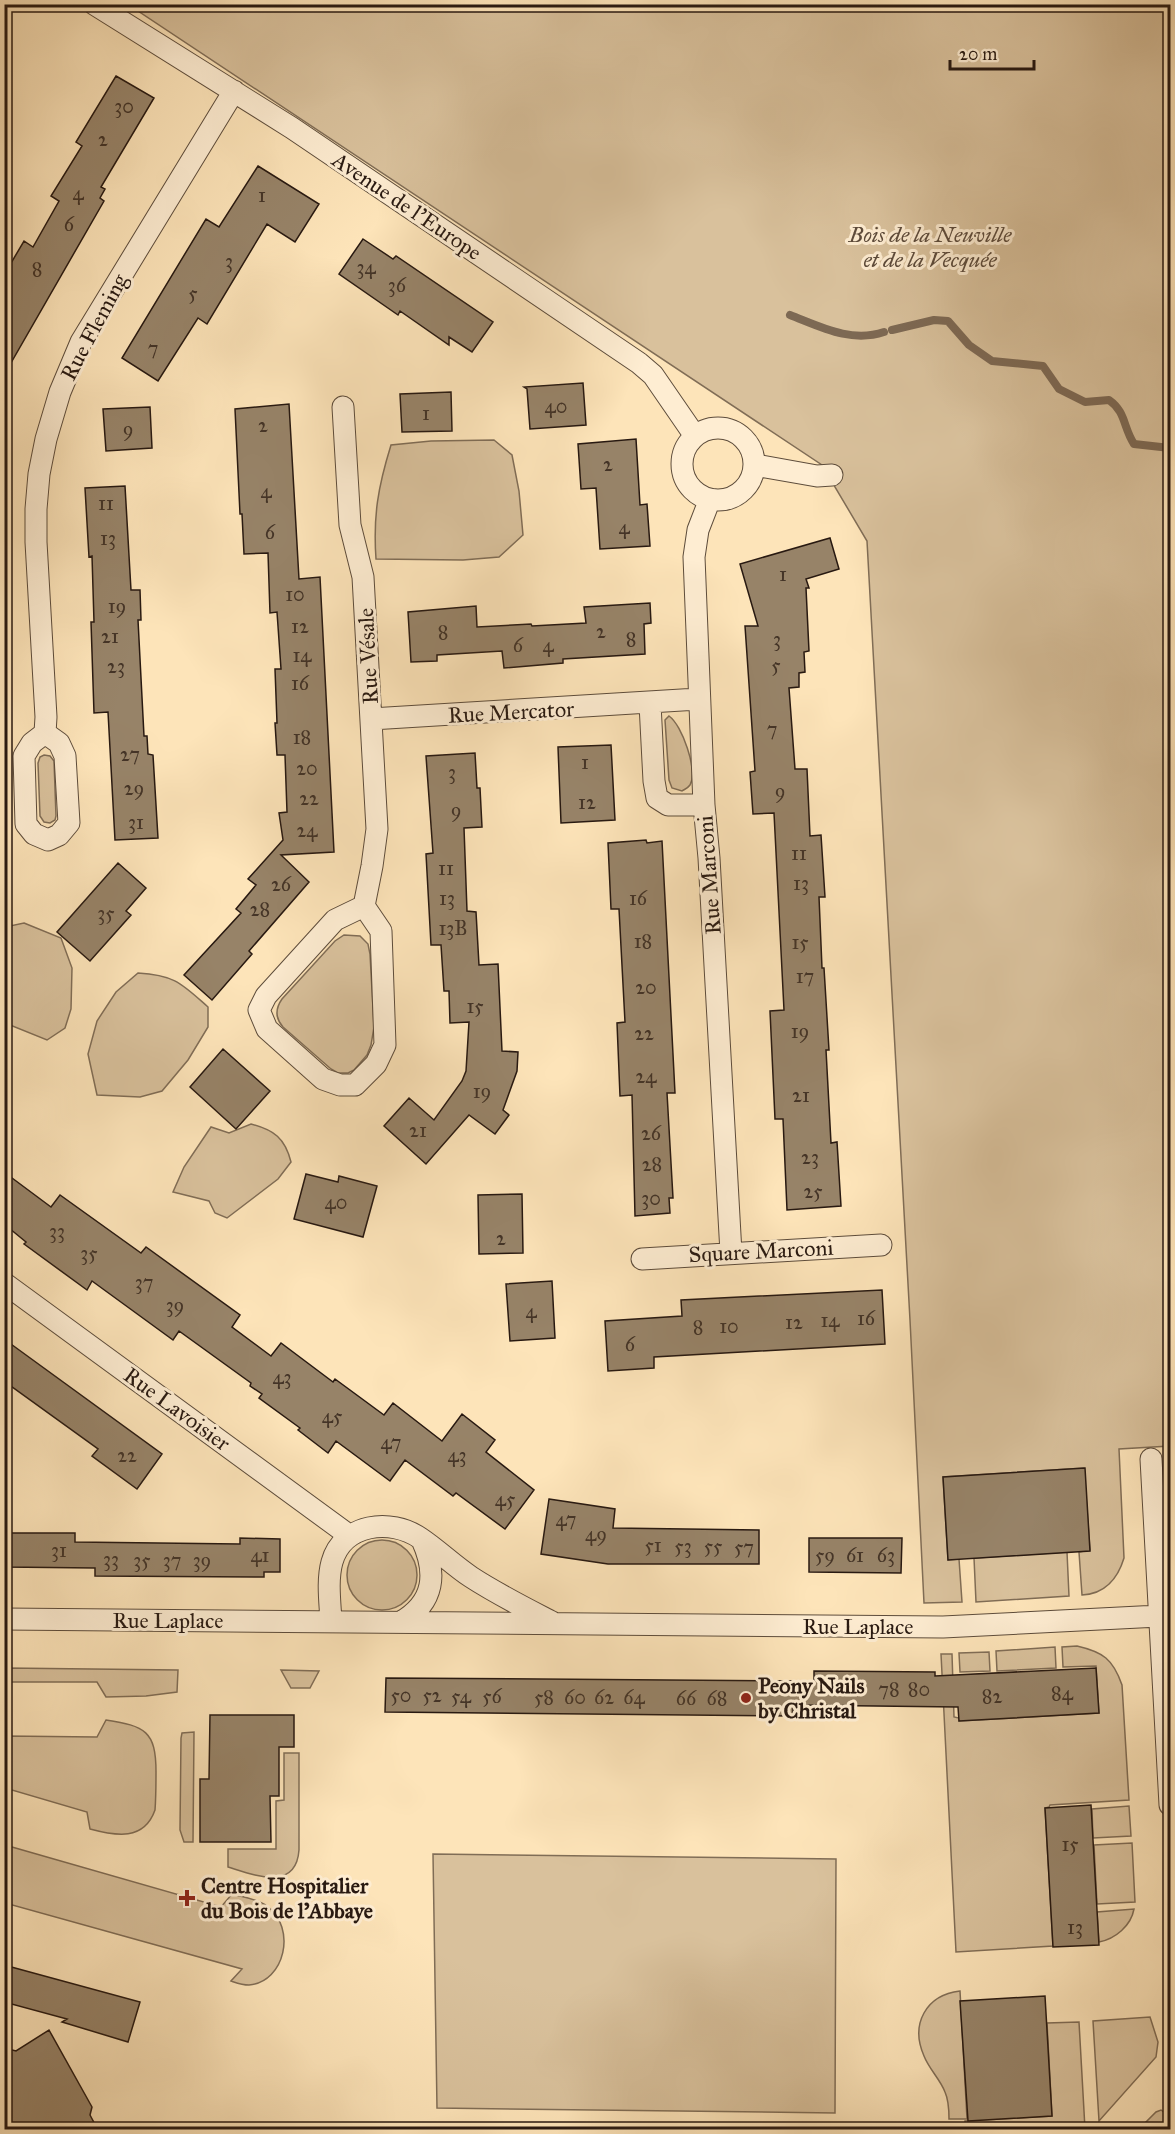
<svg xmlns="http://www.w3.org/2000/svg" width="1175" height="2134" font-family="'IM FELL Great Primer',serif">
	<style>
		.green { fill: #d9c19c; stroke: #806d56; stroke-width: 1.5 }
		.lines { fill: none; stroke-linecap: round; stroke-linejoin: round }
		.stream { stroke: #7d6954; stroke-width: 8 }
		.building { fill: #978368; stroke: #281911; stroke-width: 1.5 }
		.minor-casing { stroke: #5d4c3b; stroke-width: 23 }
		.minor { stroke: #feedd2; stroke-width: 21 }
		.poi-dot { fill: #8f2418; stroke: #feedd2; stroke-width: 2 }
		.labels { text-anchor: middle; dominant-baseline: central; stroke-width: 6; stroke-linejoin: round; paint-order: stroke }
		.number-label { font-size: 20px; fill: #443427 }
		.street-label { font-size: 22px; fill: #281911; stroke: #feedd2 }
		.park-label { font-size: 22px; font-style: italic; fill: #5d4b3b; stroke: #feedd2 }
		.poi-label { font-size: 22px; font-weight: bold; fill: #281911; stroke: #feedd2; text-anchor: start }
	</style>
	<rect width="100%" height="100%" fill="#fde4b9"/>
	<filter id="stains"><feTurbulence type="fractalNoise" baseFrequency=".00333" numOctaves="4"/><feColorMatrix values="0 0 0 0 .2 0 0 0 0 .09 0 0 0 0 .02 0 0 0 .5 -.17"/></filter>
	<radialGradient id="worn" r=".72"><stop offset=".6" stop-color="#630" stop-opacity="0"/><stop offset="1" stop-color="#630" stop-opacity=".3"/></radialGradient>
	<path class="green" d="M129,5H1170V1446L1119,1449L1124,1558C1118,1578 1105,1594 1082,1595L1079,1552L1090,1550L1084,1468L943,1477L948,1560L959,1559L962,1602L924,1603L910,1320L867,541L822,465Z
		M494,440L512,455L519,491L523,535L499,557L463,560L376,559C373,516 378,487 391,445L431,441Z
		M669,716C682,725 698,770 690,785C688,788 685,789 682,791L672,788L669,780L665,720Z
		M44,755L50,756L54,761L56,816L55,820L50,823L44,822L40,816L38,763L40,757Z
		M24,923L61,938L72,968L71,1009L65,1028L47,1040L5,1023V927Z
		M344,935L360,936L368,944L370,954L374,1027L371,1045L367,1055L354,1070L348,1073H338L331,1069L283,1027C275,1018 275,1009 282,999L335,941Z
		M138,973C175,975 182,984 208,1007V1027L188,1060L162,1091L140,1097L97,1095L88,1054L97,1021L116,992Z
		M251,1124C274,1130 285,1138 291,1162L278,1179L227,1218L215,1213L209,1201L173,1192L184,1167L211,1127L229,1133Z
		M347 1575a35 35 0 1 1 70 0a35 35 0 1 1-70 0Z
		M1067,1552L1069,1596L976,1602L974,1558Z
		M1077,1646C1103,1652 1113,1659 1122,1685L1129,1800L1050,1805L1049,1807L1045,1808L1053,1946L956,1952L941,1654H952L954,1717L959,1718V1721L1099,1713L1096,1666L1063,1667L1062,1647Z
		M1055,1647L1056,1668L997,1671L996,1651Z
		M989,1652L990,1671L960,1672L959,1653Z
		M5,1668L178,1670L177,1692L146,1696L106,1697L97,1682H5Z
		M281,1670L319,1671L310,1688H291Z
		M106,1720C145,1726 156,1731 156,1772C156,1785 156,1797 155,1810C144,1841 116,1836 90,1829L87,1812L5,1788V1736L97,1737Z
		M194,1732L193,1842H184L180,1830L181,1738L182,1733Z
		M284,1753H299V1850C296,1892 254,1875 228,1867V1849H276V1801L284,1800Z
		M1129,1806L1131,1836L1093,1838L1092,1809Z
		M1132,1843L1135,1902L1097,1904L1094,1845Z
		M5,1845L221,1907L232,1894C244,1897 258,1899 267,1906C297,1928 285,1982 249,1985C242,1985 237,1983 231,1981L242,1969L5,1903Z
		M433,1854L836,1859L835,2113L437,2108Z
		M1134,1909C1131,1926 1115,1939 1099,1942L1097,1912Z
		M960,1991L967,2119H949C949,2110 949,2101 945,2092C940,2079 929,2069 924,2056C910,2024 926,1995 960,1991Z
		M1150,2017L1158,2042L1156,2057L1099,2121L1093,2021Z
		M1079,2022L1085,2129H965V2121L1052,2116L1047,2023Z
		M1161,2110L1165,2113L1166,2129H1139L1156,2112Z"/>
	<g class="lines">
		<path class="stream" d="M790,315C821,327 851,343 884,332
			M892,330L934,320L948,321L969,345L992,361L1043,366L1059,389L1085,402L1109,400C1126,412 1123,427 1134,444L1170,448"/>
	</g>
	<path class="building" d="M116,76L154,98L101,187L105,189L100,198L104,201L4,375V275L24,241L33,247L59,201L51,196L82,146L76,142Z
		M258,166L319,204L295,242L267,224L207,324L198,318L158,381L122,358L206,219L219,227Z
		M363,239L393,259L396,256L493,322L472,352L449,337V345L400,311L398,315L339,274Z
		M583,383L586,425L530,429L527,389L524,387Z
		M451,392L452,431L402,432L400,394Z
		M289,404L299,579L320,577L334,852L281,855L309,882L249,951L252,954L212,1000L184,975L241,913L236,909L256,885L248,879L283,840L279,813L287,812L285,755H277L275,723H277L275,669H281L277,612L270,613L268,553L244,554L242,514H240L235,409Z
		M150,407L152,448L106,451L103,409Z
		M636,439L640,505L647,504L650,546L600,549L596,488L581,489L578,444Z
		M125,486L131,590H140L141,620H138L144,736H147L148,754L153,755L158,838L115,840L108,712L94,713L91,622H94L92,556L89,557L85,488Z
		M830,538L839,569L806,579L809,588H806L809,651L804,652L805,672L799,673V687L789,688L795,769H807L810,836L821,835L825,897H819L822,968H824L829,1050H826L831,1143L837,1142L841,1206L787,1210L783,1119H775L770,1011L784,1010L774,813L753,814L750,772L755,771L745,626H758L740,564Z
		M650,603L651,623L644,624L645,654L563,659V663L504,668L502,651L437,655V661L411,662L408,612L476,606L477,627L531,624L532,626L586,623L584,607Z
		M611,745L615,820L561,823L558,747Z
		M475,753L477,788H480L482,827L464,828L467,911L476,912L479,965L498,964L502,1051L518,1052L517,1071L503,1110L509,1115L495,1134L469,1115L426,1164L384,1126L409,1098L434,1120L462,1081L466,1071L469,1022L450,1023L449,991H444L441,945H431L426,854L433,853L426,756Z
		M646,840L647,843L662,841L675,1093H667L673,1198H669L670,1213L635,1216L632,1095L620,1096L617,1023L625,1022L619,909H611L608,843Z
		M118,863L146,888L126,911L131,915L90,961L57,932Z
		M223,1049L270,1091L236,1129L190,1087Z
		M4,1172L51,1207L60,1195L141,1253L146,1247L240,1315L232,1327L271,1356L281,1343L333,1382L335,1379L384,1415L393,1403L442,1441L462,1414L495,1440L486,1452L534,1490L505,1529L456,1493L453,1496L405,1460L390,1481L336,1441L328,1453L298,1430L300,1428L259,1398L262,1394L250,1386L251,1383L179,1331L173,1340L92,1281L87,1290L24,1244L26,1242L4,1224Z
		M306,1174L338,1182L339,1176L377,1186L363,1237L294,1219Z
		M522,1194L523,1253L479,1254L478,1195Z
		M552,1281L555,1338L510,1341L506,1284Z
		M882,1290L885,1344L654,1357V1368L608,1371L605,1321L682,1316L681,1300Z
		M4,1339L162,1454L137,1489L92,1456L98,1449L4,1381Z
		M1085,1468L1090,1551L948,1560L943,1477Z
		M549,1499L615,1509L613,1528L759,1530V1564H608L541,1554Z
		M4,1533H75V1542L240,1544V1538L280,1539V1572H264V1577L95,1576V1568L4,1567Z
		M809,1538H902L901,1573L809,1572Z
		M1096,1668L1099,1713L959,1721L958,1707L793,1705V1716L385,1712L386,1678L814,1681V1671L935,1672V1676Z
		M210,1715H294V1747H279V1796H270L271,1842H200V1779H209Z
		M1091,1805L1099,1945L1053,1947L1045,1808Z
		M4,1965L140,2002L128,2042L62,2022L67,2019L4,2002Z
		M1045,1996L1052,2116L968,2121L960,2001Z
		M49,2030L92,2107L90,2115L98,2130H4V2048L16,2051Z"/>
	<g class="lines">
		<defs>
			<path id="minor" d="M94,4L292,128L639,363L653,375L695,436
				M343,407L350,525L363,577L377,829L372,866L364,906L381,931L385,1045L376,1064L355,1085H340L323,1079L267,1029L259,1010L266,996L335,920L364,906
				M682 464a36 36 0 1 1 72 0a36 36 0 1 1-72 0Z
				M755,465L817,476L832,475
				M710,499L698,530L694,557L704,805L709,858L731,1253
				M650,704L654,781L657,798L668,805H704
				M371,719L698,699
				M45,733L32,743L24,756L26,824L34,834L48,840L59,835L69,823L65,756L59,743L45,733L46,717L36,542V509L39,474L46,439L60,392L81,342L234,91
				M642,1259L881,1245
				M4,1283L350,1536
				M1151,1459L1170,1805
				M4,1619L943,1627L1159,1616
				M331,1621C330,1602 327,1580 332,1562C343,1523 391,1518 420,1538C438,1550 453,1565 471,1577C497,1594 525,1608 552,1622
				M401,1622C435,1602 437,1573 422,1540"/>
		</defs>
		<use href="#minor" class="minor-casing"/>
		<use href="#minor" class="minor"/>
	</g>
	<g class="poi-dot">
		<circle cx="746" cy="1698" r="6"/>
		<path d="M184 1889h6v6h6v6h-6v6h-6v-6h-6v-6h6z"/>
	</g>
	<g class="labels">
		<g class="number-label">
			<text x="124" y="106">30</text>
			<text x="103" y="139">2</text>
			<text x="78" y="193">4</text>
			<text x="262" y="195">1</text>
			<text x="69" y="224">6</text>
			<text x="229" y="261">3</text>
			<text x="366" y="267">34</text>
			<text x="37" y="269">8</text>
			<text x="397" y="285">36</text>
			<text x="193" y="293">5</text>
			<text x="153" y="348">7</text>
			<text x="556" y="406">40</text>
			<text x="426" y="413">1</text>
			<text x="263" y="425">2</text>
			<text x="128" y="429">9</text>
			<text x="608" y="464">2</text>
			<text x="266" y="491">4</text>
			<text x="106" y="503">11</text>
			<text x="624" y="527">4</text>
			<text x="270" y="532">6</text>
			<text x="108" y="538">13</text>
			<text x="783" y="574">1</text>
			<text x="295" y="594">10</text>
			<text x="117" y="606">19</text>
			<text x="300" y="626">12</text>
			<text x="601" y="631">2</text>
			<text x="443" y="632">8</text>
			<text x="110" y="636">21</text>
			<text x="631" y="639">8</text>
			<text x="777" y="639">3</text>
			<text x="518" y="645">6</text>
			<text x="548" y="645">4</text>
			<text x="302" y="655">14</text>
			<text x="776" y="665">5</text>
			<text x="116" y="666">23</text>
			<text x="300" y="683">16</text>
			<text x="772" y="729">7</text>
			<text x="302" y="737">18</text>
			<text x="130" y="754">27</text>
			<text x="585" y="762">1</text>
			<text x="307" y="768">20</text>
			<text x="452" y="772">3</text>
			<text x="134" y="788">29</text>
			<text x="780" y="791">9</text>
			<text x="309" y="798">22</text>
			<text x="587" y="802">12</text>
			<text x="456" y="810">9</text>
			<text x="136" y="822">31</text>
			<text x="307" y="830">24</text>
			<text x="799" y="853">11</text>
			<text x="446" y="868">11</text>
			<text x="801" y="883">13</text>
			<text x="281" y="884">26</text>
			<text x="447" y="898">13</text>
			<text x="638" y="898">16</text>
			<text x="260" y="909">28</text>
			<text x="106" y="913">35</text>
			<text x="453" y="928">13B</text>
			<text x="643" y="941">18</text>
			<text x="800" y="942">15</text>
			<text x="805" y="976">17</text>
			<text x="646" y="987">20</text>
			<text x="475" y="1006">15</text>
			<text x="800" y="1031">19</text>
			<text x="644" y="1033">22</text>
			<text x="646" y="1076">24</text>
			<text x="482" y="1091">19</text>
			<text x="801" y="1095">21</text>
			<text x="418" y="1130">21</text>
			<text x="651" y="1133">26</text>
			<text x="810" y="1157">23</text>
			<text x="652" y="1164">28</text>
			<text x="813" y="1191">25</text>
			<text x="651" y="1198">30</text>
			<text x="336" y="1202">40</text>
			<text x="57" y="1231">33</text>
			<text x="501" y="1238">2</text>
			<text x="89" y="1253">35</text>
			<text x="144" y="1282">37</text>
			<text x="175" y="1305">39</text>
			<text x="531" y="1311">4</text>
			<text x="866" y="1318">16</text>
			<text x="830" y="1320">14</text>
			<text x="794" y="1322">12</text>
			<text x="729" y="1326">10</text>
			<text x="698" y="1327">8</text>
			<text x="630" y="1344">6</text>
			<text x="282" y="1377">43</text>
			<text x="332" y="1416">45</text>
			<text x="391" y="1442">47</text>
			<text x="127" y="1455">22</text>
			<text x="457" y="1455">43</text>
			<text x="505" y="1499">45</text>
			<text x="566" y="1519">47</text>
			<text x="596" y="1534">49</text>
			<text x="653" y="1545">51</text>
			<text x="683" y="1546">53</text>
			<text x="713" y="1546">55</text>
			<text x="744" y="1547">57</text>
			<text x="59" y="1550">31</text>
			<text x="260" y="1555">41</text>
			<text x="825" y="1555">59</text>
			<text x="855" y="1555">61</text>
			<text x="886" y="1555">63</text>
			<text x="111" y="1559">33</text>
			<text x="142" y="1560">35</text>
			<text x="172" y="1560">37</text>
			<text x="202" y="1560">39</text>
			<text x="889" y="1689">78</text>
			<text x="919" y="1689">80</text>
			<text x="1062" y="1693">84</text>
			<text x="401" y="1695">50</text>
			<text x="432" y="1695">52</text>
			<text x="461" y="1696">54</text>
			<text x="492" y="1696">56</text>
			<text x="992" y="1696">82</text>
			<text x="544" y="1697">58</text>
			<text x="575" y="1697">60</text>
			<text x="604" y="1697">62</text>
			<text x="634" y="1697">64</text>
			<text x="686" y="1698">66</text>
			<text x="717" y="1698">68</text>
			<text x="1070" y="1844">15</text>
			<text x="1075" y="1927">13</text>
		</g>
		<g class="street-label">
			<text transform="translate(407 206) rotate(34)">Avenue de l'Europe</text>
			<text transform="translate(94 327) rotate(-62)">Rue Fleming</text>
			<text transform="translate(368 656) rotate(-93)">Rue Vésale</text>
			<text transform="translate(511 712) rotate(-3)">Rue Mercator</text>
			<text transform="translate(709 875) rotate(-94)">Rue Marconi</text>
			<text transform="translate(761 1251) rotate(-3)">Square Marconi</text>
			<text transform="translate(177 1409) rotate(36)">Rue Lavoisier</text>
			<text x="168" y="1620">Rue Laplace</text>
			<text x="858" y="1626">Rue Laplace</text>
		</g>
		<g class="park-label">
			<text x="930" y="234">Bois de la Neuville<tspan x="930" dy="25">et de la Vecquée</tspan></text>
		</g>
		<g class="poi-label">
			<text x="758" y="1685">Peony Nails<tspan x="758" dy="25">by Christal</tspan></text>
			<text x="201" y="1885">Centre Hospitalier<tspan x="201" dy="25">du Bois de l'Abbaye</tspan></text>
		</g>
	</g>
	<rect width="1175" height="2134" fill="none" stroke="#fde4b9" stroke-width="24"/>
	<rect x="6" y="6" width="1163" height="2122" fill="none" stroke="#281911" stroke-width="3"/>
	<rect x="12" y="12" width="1151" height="2110" fill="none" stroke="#281911" stroke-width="1.5"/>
	<path d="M950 60v9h84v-9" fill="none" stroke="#281911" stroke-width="3"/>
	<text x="959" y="60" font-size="18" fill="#281911" stroke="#feedd2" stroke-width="4.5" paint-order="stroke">20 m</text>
	<rect width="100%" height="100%" filter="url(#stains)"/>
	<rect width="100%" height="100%" fill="url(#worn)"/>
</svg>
